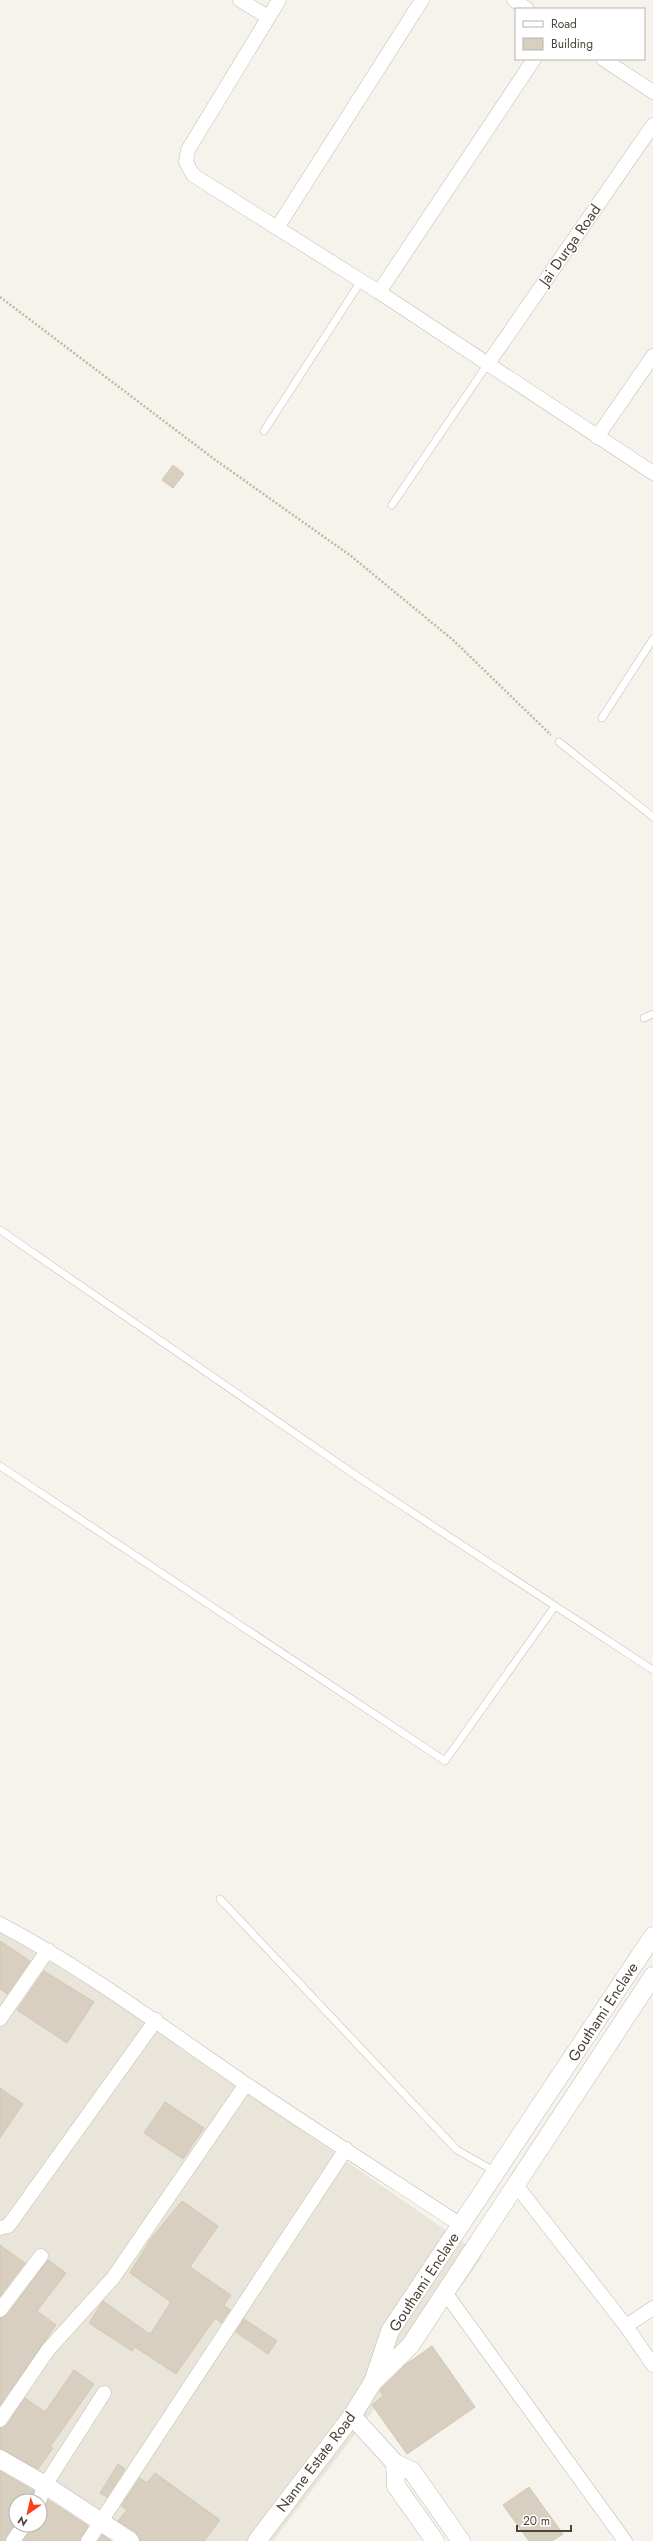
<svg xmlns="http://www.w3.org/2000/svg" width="653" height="2541" font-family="Jost,sans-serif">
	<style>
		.residential { fill: #eae5da; fill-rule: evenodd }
		.building { fill: #d8cfc1; stroke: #d3c7b4 }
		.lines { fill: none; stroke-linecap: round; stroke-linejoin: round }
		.service-casing { stroke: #c2bbae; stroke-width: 8 }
		.minor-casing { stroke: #c2bbae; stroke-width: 15 }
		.tertiary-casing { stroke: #c2bbae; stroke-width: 19 }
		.path { stroke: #c4b79f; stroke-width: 2.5; stroke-dasharray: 2 2; stroke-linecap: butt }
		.service { stroke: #fff; stroke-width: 7 }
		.minor { stroke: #fff; stroke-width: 14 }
		.tertiary { stroke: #fff; stroke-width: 18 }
		.labels { text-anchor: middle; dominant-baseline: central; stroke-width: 3; stroke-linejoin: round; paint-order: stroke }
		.street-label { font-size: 15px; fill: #4b4439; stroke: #fff }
	</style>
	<rect width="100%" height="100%" fill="#f6f3ec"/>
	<path class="residential" d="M0,1921L483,2256L372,2412L273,2541H0ZM16,2501H40V2525H16Z"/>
	<path class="building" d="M173,465L184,474L173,488L162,480Z
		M0,1941L30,1961L7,1994L0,1989Z
		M44,1971L94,2002L67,2043L17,2010Z
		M0,2088L23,2104L0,2138Z
		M165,2102L204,2128L183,2159L144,2133Z
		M182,2201L218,2226L190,2267L231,2295L224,2305L230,2310L221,2323L215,2318L176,2374L135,2347L132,2351L89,2323L103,2301L148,2333H151L171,2302L130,2273L150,2240Z
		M0,2245L25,2263L0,2296Z
		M48,2260L66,2273L37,2311L56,2325L0,2405V2318L7,2315Z
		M244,2319L277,2341L268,2354L236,2332Z
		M432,2346L475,2407L407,2454L372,2405L383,2396L380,2391L382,2388L405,2365Z
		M74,2370L94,2384L50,2447L53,2448L38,2469L0,2449V2428L7,2425L25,2398L45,2412Z
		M118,2464L125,2469L107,2497L100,2493Z
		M0,2471L34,2491L31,2501H16V2522L5,2541H0Z
		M155,2473L220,2520L204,2541H140L136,2532L118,2521L127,2510L121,2506L140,2478L147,2483Z
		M529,2487L563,2534L552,2541H529L503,2505Z
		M48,2500L88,2526L80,2541H23L32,2525H40V2509L45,2507Z
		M102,2535L111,2541H98Z"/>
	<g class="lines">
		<defs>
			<path id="service" d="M264,431L361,281
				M392,505L487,365
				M602,718L653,639
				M559,742L653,817
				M644,1018L653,1014
				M0,1230L361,1479L653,1670
				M0,1466L445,1761L555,1606
				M220,1899L457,2150L496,2172"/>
			<path id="minor" d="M240,0L268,17
				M279,0L188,150L186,162L193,175L379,292L653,473
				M514,0L527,9
				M603,59L653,92
				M277,228L422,0
				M379,292L534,59
				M487,365L653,125
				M597,437L653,356
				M0,1924C87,1970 165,2029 246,2084C317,2132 389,2178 461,2225
				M0,2019L48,1950
				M516,2185L626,2326L653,2365
				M0,2228L8,2226L14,2218L156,2020
				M444,2291L625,2541
				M0,2310L41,2256
				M626,2326L653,2308
				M0,2420L48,2350L113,2278L246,2084
				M39,2501L45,2485L104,2393
				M13,2541L24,2525
				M88,2541L346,2149"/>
			<path id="tertiary" d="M375,2380L410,2346L653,1976
				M352,2416L395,2463L412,2471L461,2541
				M0,2459L45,2485L130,2541
				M395,2463L396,2486L435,2541
				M257,2541L352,2416L373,2382L390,2331L653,1936"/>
		</defs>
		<use href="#service" class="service-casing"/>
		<use href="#minor" class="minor-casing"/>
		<use href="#tertiary" class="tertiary-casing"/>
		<path class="path" d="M0,297L214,459L351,556L453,640L551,735"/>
		<use href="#service" class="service"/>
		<use href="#minor" class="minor"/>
		<use href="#tertiary" class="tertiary"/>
	</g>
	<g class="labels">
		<g class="street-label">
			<text transform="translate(570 245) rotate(-55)">Jai Durga Road</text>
			<text transform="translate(603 2012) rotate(-57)">Gouthami Enclave</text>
			<text transform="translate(424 2282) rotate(-57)">Gouthami Enclave</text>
			<text transform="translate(316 2462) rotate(-53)">Nanne Estate Road</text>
		</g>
	</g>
	<rect x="515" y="8" width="130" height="52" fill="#ffffff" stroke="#b7b4b0"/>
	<rect x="523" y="21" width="20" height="6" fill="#ffffff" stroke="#b7b4b0"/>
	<text x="551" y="28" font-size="12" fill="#4b4439">Road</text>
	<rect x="523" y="38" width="20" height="12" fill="#d8cfc1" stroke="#b7b4b0"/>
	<text x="551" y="48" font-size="12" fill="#4b4439">Building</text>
	<g transform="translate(28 2513) rotate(214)"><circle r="19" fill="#ffffff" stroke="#b7b4b0"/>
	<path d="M0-3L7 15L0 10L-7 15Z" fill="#fc3f1d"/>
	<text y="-6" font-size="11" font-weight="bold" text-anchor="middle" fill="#4b4439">N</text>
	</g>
	<path d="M517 2525v6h54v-6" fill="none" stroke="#4b4439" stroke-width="2"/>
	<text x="523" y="2525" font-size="12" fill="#4b4439" stroke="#ffffff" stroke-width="3" paint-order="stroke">20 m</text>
</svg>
